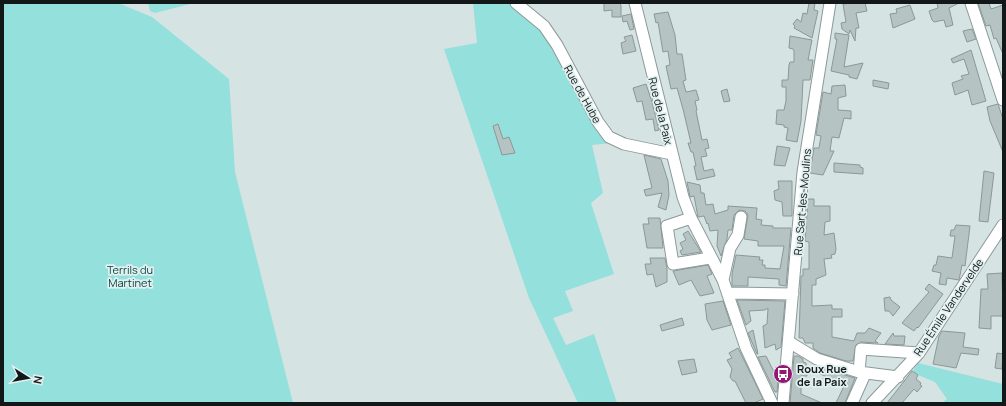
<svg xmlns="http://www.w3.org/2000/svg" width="1006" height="406" font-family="Manrope,sans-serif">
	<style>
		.green { fill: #93e0dc }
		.building { fill: #b5c3c2; stroke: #8b9898 }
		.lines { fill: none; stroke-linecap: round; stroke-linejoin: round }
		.minor-casing { stroke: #8c9a99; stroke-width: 13 }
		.minor { stroke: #fff; stroke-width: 11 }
		.labels { text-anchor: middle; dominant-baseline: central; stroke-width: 3.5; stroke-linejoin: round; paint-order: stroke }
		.street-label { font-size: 11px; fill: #121717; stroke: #e2f0f0 }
		.park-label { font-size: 11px; fill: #003e3d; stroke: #e2f0f0 }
		.poi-label { font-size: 11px; font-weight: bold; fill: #121717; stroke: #e2f0f0; text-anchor: start }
	</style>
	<rect width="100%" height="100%" fill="#d5e3e2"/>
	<path class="green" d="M3,3H118L152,17L229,79L235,172L293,403H3Z
		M148,3H194L155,13L150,11Z
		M473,3H514L540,26L612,143L592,145L603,193L591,203L614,274L565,291L573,311L553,318L566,345L594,334L617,403H578L529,298L444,49L477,43Z
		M918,363L1003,384V403H942L947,399L935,382L918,375L913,371Z"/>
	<path class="building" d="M604,3H619L621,5V17H612V10L604,11Z
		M809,3H815L814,10L818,11L812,38L794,28L795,26L793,24L797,19L801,22L803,13L807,14Z
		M851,3H865L867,11L856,13L859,28H856L855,41L850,30L849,34L842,29L841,23L846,22L843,4Z
		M937,3H959L949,8L953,25L946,27L944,20L934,22L932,20L929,11L938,8Z
		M978,3H989L991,9L1003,5V54L996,38L994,39L990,25L986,26Z
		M910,5L915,19L893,28L890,14L897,13L896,9Z
		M668,12L675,35L677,54H682L686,80L683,81L686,92L696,90L699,100L695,101L697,110L696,111L702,140L707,139L709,148L705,149L707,156L701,157L704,171L713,169L715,176L697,180L694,166H696L693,152H691L688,143H691L683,109L677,88L671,89L666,66L670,65L668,51L663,52L658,22L656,23L654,14Z
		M631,14L634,29L630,30L627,21L623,22L622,16Z
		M972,29L976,39L967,42L963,31Z
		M835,33L849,35L844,67L863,63L857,79L849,77V75L831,71L837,39H835Z
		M632,35L636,51L623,54L621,43L626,41L624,37Z
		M790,36L812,40L808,60H813L810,80H803L801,121L797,142L786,140L788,128L784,127V125L776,124L777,110H784L786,101V87H782V80H788L789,65L790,62H794V51L793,49L789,48Z
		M971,50L986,101L972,105L968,90L955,95L952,83L963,79L961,76L969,74L964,59L953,63L951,59Z
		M873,80L889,83L888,89L873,86Z
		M646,84L652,102L659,130L655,131L653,119L646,120L642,101L637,102L633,88Z
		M845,85L846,96L838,98V110L851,111V119L844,118L839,138L832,137L830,151H834L823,175L810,173L814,148H819L821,136L816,135L823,92L831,94L832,86Z
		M727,89L730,101L724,102L721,91Z
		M998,104L1003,119V152L990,121L987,107Z
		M498,124L503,139L509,137L515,153L502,155L493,126Z
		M777,146L790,148L785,166L774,165Z
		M644,155L661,159L668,181L669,195L666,210L658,207L662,193L646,196L644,190L652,188Z
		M834,163L860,165V167L863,168V174L834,172Z
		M984,171L994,173L988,222L979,221Z
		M778,181H792V216H783L782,202L775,200L774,191L779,189Z
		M687,182L700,185L701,193H704L706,205L713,204L715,214L728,210V206L757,208L756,219L762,220L761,225L773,226V228H791L786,286L779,285V279L748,277V286H732V274L736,255L760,257L759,260H763L762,265H765V268L780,269L784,246H758V241L744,239L748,215L745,211L739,210L734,215L732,230H728L727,239L721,256L717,246L718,230L710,231L708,223L707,224L704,216L698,217L694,196L690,197Z
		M808,199H814V206H830V221L825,222L824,235L834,233L836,249L835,254L831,255L832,258L824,259L826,275L816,279V285H812V306L832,305V309H842V317H832V337L854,341L857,333H865L869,328L881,333L875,341L878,343L861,342L856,345L853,361H846L820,353L813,348V343H805L803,338H799L801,276H803V269H809V242L805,241Z
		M648,218H660L663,248H647L643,224H649Z
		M956,225L970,226L965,266L962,265L959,280L947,278L946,285L939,284L941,273L932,271L934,265H936L938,256L952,258L955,236H950L951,230H954Z
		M688,231L696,244L701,252L682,255L680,251L683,249L680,243L686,240L683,234Z
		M650,258H665L667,268V282L656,287L653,274L647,275L645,264H651Z
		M708,265L712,274L707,276L714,293L700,296L691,280L679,285L673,271Z
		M1002,273L1003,316H991V329L979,328L981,289H988L987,274Z
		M929,284L943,294L918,328L917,327L914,331L902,323L929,292L925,289Z
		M890,297L891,300L900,307L893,316L889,311H885L884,298Z
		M737,300L785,301L781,347L776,350L775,344L765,348L763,326L767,324L768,308L765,310L749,311L751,321L746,325Z
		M723,301L731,325L712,330L707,320L705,304Z
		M682,318L684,325L662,331L660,325Z
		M753,330L758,354H757L748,333Z
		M942,331L965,333L963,347L979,349L978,355L961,353L956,368L933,364L939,336Z
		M893,333L894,336H905L904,345L885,344Z
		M738,348L763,399L754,403H746L735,381H733L730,377L732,369L727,360L732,358L729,353Z
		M997,353L1003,354L1002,369L995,368Z
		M766,356L778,380L777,392H775L758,357Z
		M794,356H798L803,359V362L806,363L807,376H801V394L822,403H790Z
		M694,359L697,372L682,375L678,361Z
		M818,367L855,378L845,403H836L844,386L833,379L832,382L823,379L825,376L820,374L821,372L817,370Z
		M912,371L918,375L916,379L921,383L920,385L922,386L917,392L914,389L902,403H887Z"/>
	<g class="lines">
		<defs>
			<path id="minor" d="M516,3L544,26L557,45L598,122L609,137L624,144L672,154
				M635,3L683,197L691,218L723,280L746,348L772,403
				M971,3L1003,100
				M691,218L667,226L673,264L710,258
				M723,280L730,248L738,235L741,217
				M728,293L793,294
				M789,342L817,359L859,372L898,377
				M859,372L861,349L919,353
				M783,403L803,172L830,3
				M852,403L865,374
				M872,403L919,353L1003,225"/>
		</defs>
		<use href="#minor" class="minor-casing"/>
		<use href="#minor" class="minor"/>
	</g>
	<defs>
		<symbol id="bus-disc" viewBox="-11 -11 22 22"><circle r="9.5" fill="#941771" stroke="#e2f0f0"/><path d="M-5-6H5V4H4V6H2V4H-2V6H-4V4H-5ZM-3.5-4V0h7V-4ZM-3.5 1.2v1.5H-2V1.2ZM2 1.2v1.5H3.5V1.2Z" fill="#fff"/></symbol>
	</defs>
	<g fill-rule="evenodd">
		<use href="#bus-disc" x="772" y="363" width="22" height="22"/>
	</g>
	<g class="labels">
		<g class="street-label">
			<text transform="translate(583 94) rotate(61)">Rue de Hube</text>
			<text transform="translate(661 111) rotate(76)">Rue de la Paix</text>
			<text transform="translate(802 202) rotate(-85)">Rue Sart-les-Moulins</text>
			<text transform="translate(948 307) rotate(-56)">Rue Émile Vandervelde</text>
		</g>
		<g class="park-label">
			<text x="130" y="269">Terrils du<tspan x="130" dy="13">Martinet</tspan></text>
		</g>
		<g class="poi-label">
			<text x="797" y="368">Roux Rue<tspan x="797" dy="13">de la Paix</tspan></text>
		</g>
	</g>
	<rect width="1006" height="406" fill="none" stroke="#121717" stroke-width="8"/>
	<g transform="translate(28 378) rotate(101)" stroke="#e2f0f0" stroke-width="3" paint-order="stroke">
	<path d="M0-3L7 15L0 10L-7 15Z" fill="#121717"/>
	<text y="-6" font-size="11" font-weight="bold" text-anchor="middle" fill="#121717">N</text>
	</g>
</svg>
